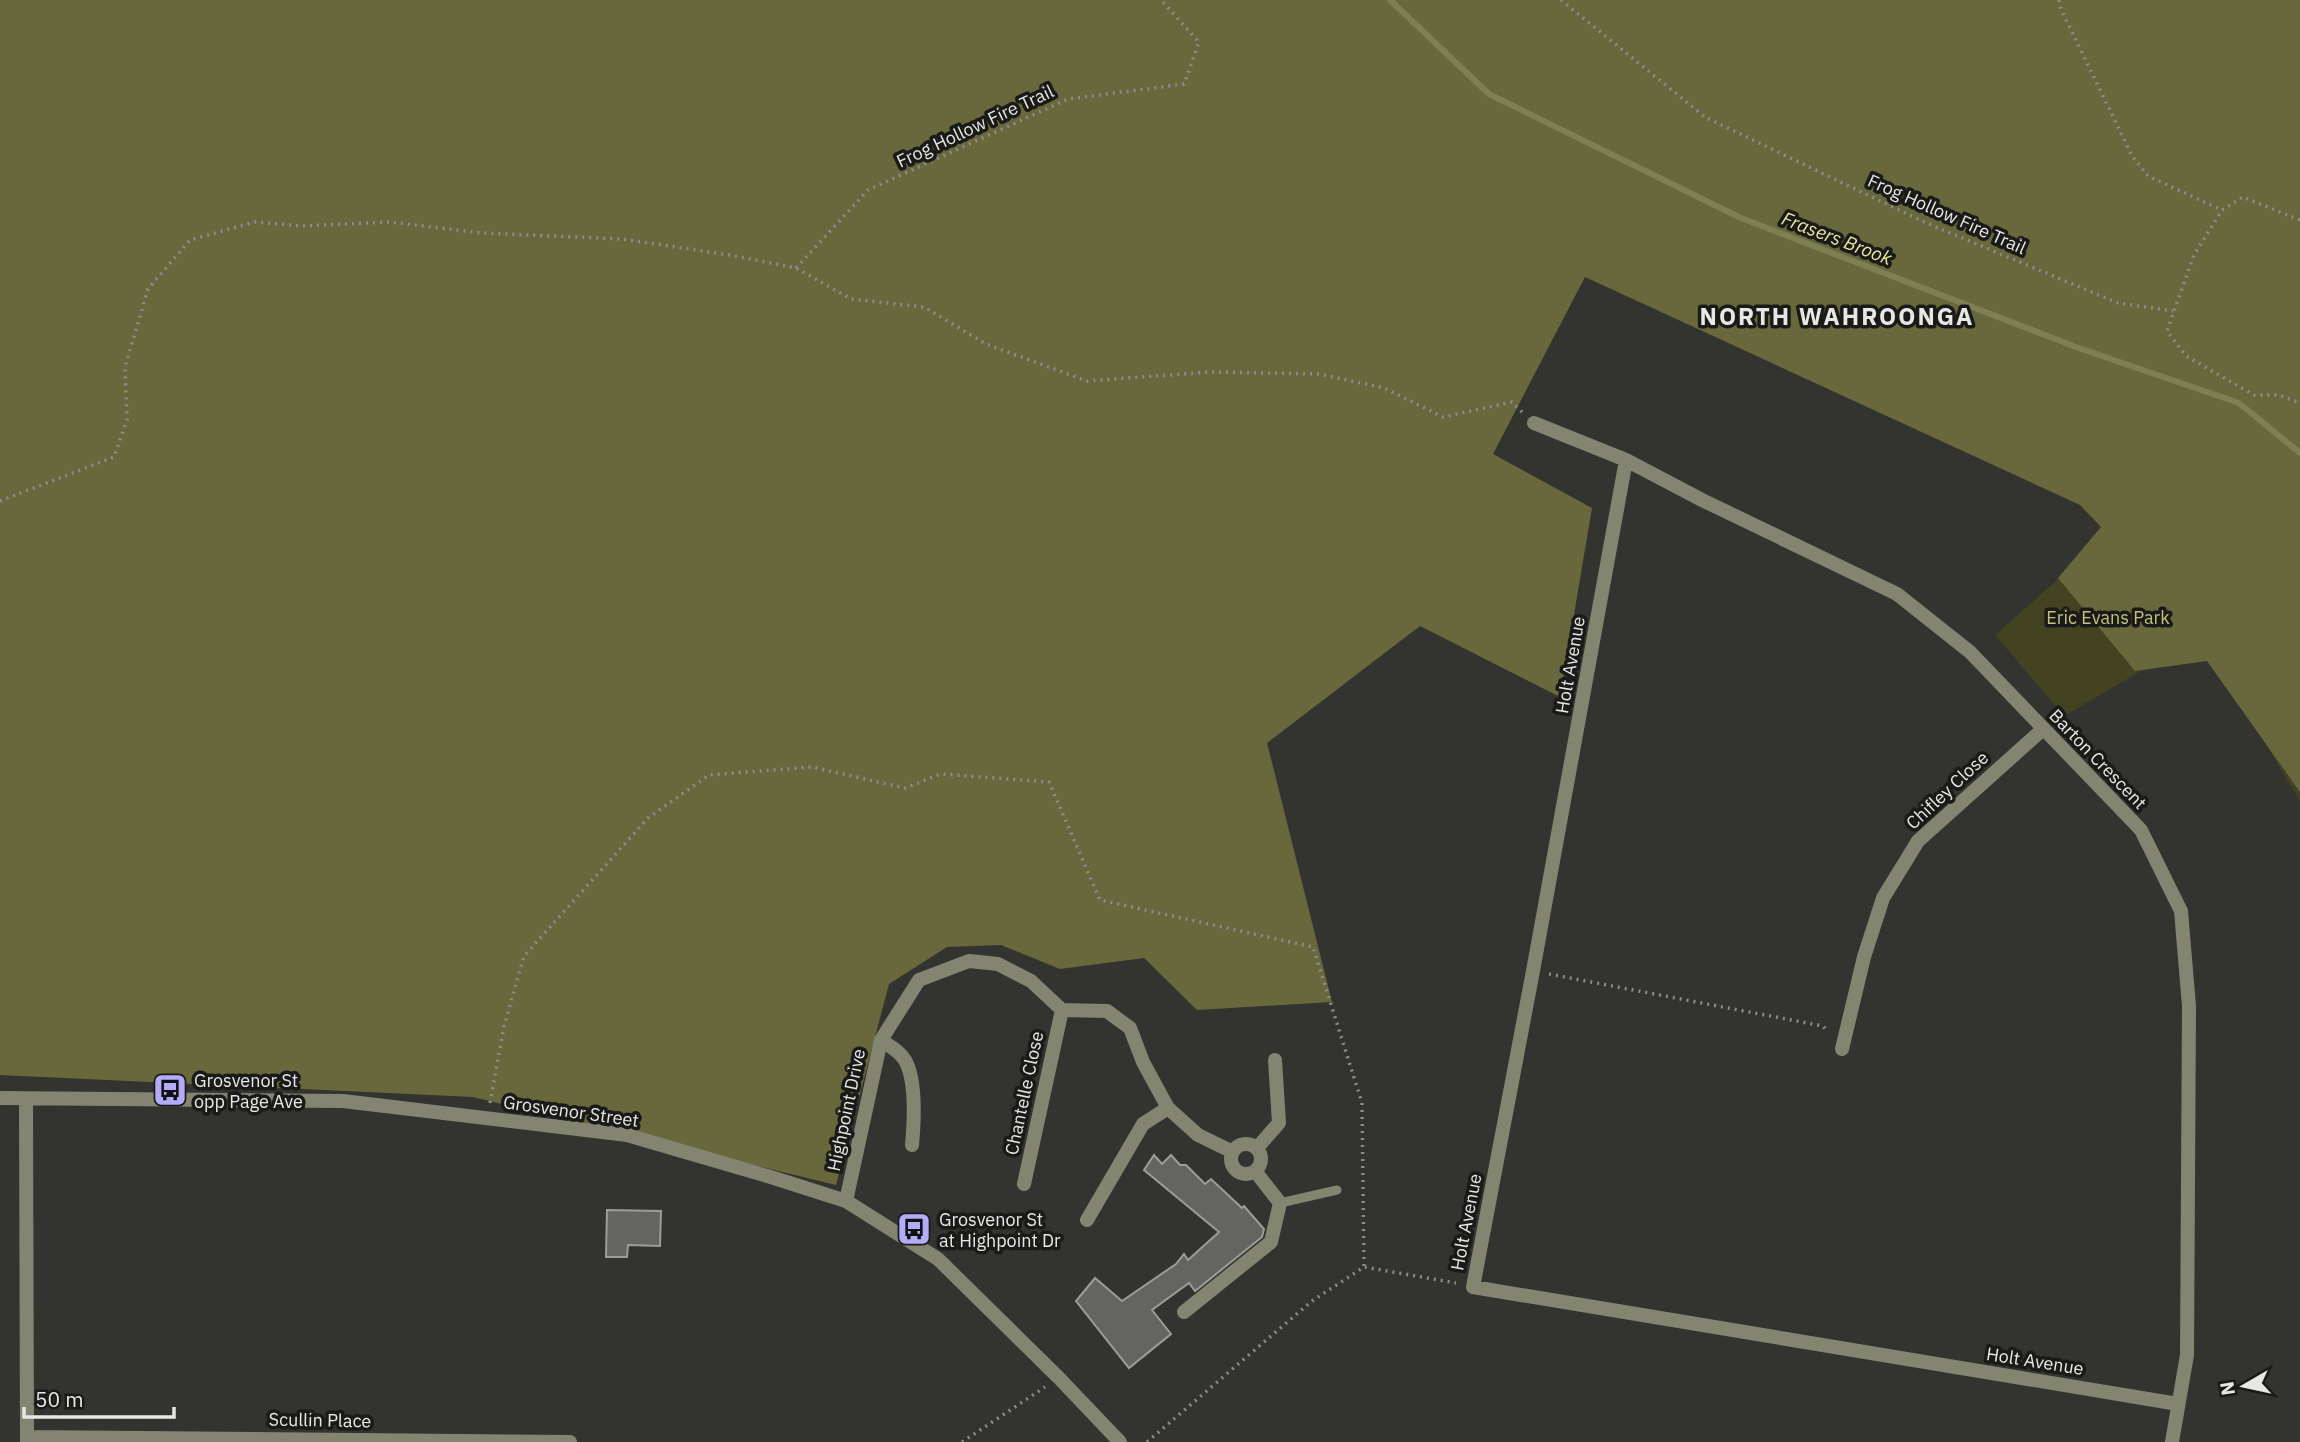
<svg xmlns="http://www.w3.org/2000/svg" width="2300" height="1442" font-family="'IBM Plex Sans',sans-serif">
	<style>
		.green { fill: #434322 }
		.forest { fill: #68683c }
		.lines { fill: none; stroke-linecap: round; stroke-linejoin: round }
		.stream { stroke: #7e7f52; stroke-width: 6 }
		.building { fill: #646461; stroke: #9c9c99; stroke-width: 2 }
		.path { stroke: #8c8c8a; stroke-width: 3.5; stroke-dasharray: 2 5; stroke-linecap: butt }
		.service { stroke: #848571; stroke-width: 9 }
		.minor { stroke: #848571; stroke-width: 14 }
		.labels { text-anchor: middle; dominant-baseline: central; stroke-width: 7; stroke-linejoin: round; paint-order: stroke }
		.street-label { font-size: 18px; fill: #e7e7e5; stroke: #1a1a19 }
		.park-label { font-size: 18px; fill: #c3c37b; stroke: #1a1a19 }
		.poi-label { font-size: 18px; fill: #e7e7e5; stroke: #1a1a19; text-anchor: start }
		.water-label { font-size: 19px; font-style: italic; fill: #e6e69d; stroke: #1a1a19 }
		.district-label { font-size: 24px; font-weight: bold; letter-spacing: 2px; fill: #e7e7e5; stroke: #1a1a19 }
	</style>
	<rect width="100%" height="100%" fill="#333330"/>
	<path class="green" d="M2101,541L2300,643V801L2201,636L2064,716L1995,635Z"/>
	<path class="forest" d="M0,0H2300V792L2207,661L2135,671L2058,578L2101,527L2080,505L1585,277L1493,454L1592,508L1560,697L1420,626L1267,743L1332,1002L1197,1010L1144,958L1060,969L1001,945L947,947L889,984L836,1185L473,1097L0,1075Z"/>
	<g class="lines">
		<path class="stream" d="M1390,0L1489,94L1741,218L2076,347L2239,403L2300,453"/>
	</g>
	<path class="building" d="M1154,1155L1162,1164L1171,1155L1180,1165H1186L1205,1184L1211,1179L1242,1208L1244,1206L1264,1229L1262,1237L1195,1291L1189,1283L1152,1310L1171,1334L1129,1368L1076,1301L1095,1278L1122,1301L1176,1264L1184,1254L1188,1260L1219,1232L1144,1170Z
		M607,1210L661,1211L660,1246L628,1245L627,1257H606Z"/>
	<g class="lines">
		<path class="path" d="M1561,0L1705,117L1924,222L2118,303L2173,311
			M2059,0L2060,7L2132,156L2148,176L2222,210
			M2300,220L2243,197L2222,210L2194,255L2167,331L2186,356L2254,395H2279L2300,403
			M796,268L868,190L1068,99L1184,84L1199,42L1161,0
			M0,501L114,457L127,420L125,367L148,289L190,240L255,222L302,226L390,222L482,233L622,239L730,255L796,268L851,299L924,307L986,344L1087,381L1210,372L1319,374L1384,388L1443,417L1512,402L1522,412
			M1549,974L1823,1026L1828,1032
			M490,1103L504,1026L524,956L648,818L709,775L812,767L905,788L941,774L1049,782L1100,900L1313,947L1362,1103L1364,1267
			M962,1442L1045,1387
			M1147,1442L1312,1301L1364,1267L1456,1283"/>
		<path class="service" d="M1280,1203L1337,1190"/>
		<path class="minor" d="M1534,423L1626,460L1702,500L1897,594L1970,652L2141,830L2181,911L2189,1006L2187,1355L2172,1442
			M1626,460L1533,971L1473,1287L2178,1404
			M881,1040C890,1046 901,1052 906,1062C916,1082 914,1123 912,1145
			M1842,1049L1864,957L1883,898L1918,841L2042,730
			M0,1098L343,1101L627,1135L774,1178L846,1201L938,1259L1059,1378L1120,1442
			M26,1099L27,1442
			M1231 1159a15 15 0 1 1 30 0a15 15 0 1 1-30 0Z
			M1257,1148L1279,1123L1275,1060
			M1024,1184L1062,1010
			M846,1201L881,1040L919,980L969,961L998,964L1031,981L1062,1010L1107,1011L1130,1028L1143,1062L1168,1108L1198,1135L1233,1152
			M1087,1220L1143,1124L1168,1108
			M1184,1312L1271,1242L1280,1203L1255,1171
			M27,1437L570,1442"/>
	</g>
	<defs>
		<symbol id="bus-square" viewBox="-11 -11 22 22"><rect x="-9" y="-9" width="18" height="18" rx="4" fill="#b4acf9" stroke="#1a1a19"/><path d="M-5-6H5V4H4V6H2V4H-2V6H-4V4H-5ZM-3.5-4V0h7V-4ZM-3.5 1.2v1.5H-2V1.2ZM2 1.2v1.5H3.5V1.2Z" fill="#111"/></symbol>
	</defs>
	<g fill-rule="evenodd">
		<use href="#bus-square" x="151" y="1071" width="38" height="38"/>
		<use href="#bus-square" x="895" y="1210" width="38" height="38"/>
	</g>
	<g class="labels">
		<g class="street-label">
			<text transform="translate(975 126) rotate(-25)">Frog Hollow Fire Trail</text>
			<text transform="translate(1947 214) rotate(24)">Frog Hollow Fire Trail</text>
			<text transform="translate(1570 665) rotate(-80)">Holt Avenue</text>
			<text transform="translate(2098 759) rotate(46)">Barton Crescent</text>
			<text transform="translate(1947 790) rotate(-43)">Chifley Close</text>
			<text transform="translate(1024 1093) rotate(-78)">Chantelle Close</text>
			<text transform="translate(846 1110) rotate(-78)">Highpoint Drive</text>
			<text transform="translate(571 1111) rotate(8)">Grosvenor Street</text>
			<text transform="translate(1466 1222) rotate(-79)">Holt Avenue</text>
			<text transform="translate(2035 1361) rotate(9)">Holt Avenue</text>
			<text transform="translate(320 1420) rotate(1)">Scullin Place</text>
		</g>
		<g class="park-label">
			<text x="2108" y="617">Eric Evans Park</text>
		</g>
		<g class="poi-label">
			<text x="194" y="1080">Grosvenor St<tspan x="194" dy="21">opp Page Ave</tspan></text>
			<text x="939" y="1219">Grosvenor St<tspan x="939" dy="21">at Highpoint Dr</tspan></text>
		</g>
		<g class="water-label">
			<text transform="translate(1837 238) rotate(21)">Frasers Brook</text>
		</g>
		<g class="district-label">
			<text x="1837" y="316">NORTH WAHROONGA</text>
		</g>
	</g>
	<g transform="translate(2244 1386) rotate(261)" stroke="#1a1a19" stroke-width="5" paint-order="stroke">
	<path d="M0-5L12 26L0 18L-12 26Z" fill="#e7e7e5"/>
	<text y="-10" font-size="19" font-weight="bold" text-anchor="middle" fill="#e7e7e5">N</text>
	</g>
	<path d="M24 1407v10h150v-10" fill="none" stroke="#e7e7e5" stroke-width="3.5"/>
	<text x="35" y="1407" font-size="21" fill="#e7e7e5" stroke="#1a1a19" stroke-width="5" paint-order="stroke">50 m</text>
</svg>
